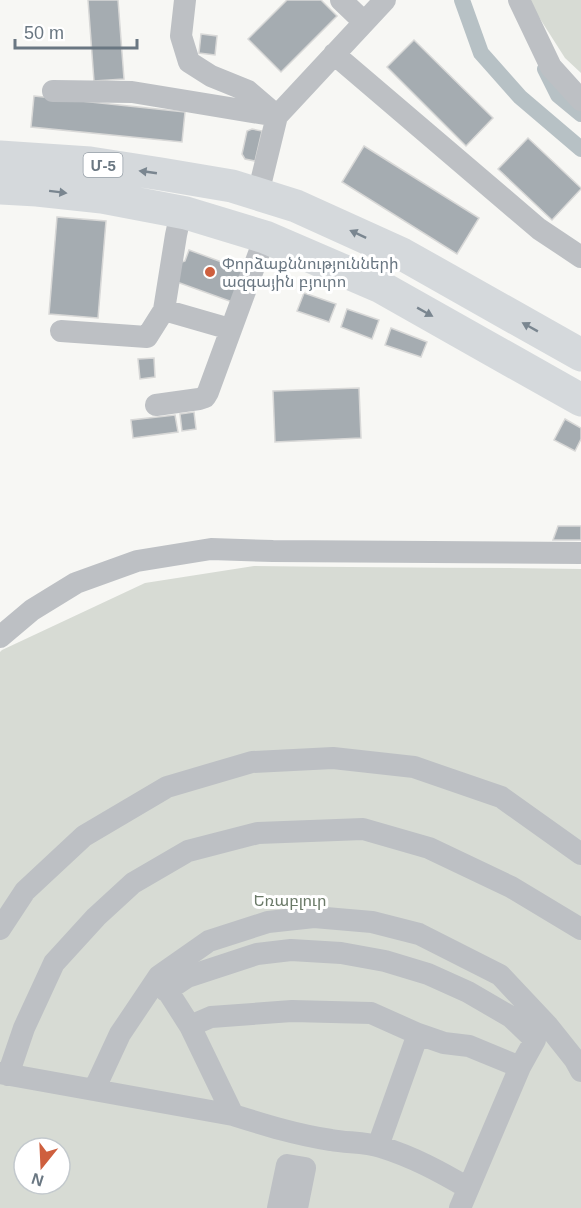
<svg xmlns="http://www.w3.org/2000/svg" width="581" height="1208" font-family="Arial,'Noto Sans Armenian',sans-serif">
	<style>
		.green { fill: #d7dbd4; fill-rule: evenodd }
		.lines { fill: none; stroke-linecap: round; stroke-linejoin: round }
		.canal { stroke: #b7c1c5; stroke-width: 16 }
		.building { fill: #a5acb1; stroke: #d8d8d7; stroke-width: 1.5 }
		.minor { stroke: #bdc0c4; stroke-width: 22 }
		.highway { stroke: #d5d9dc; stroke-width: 33 }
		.oneway { fill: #7a8690 }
		.poi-dot { fill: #ce5f3e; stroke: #fff; stroke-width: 2 }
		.labels { text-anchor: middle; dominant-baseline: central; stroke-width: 6; stroke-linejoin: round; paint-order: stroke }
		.shield { fill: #fff; stroke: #97a0a8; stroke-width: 1.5 }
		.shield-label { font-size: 15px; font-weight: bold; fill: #6a7782 }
		.poi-label { font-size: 16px; fill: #6a7782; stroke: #fff; text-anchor: start }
		.park-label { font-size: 16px; fill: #6b7a68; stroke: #fff }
	</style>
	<rect width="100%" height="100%" fill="#f7f7f4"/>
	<path class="green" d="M528,0H581V73L565,58Z
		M254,566C363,568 472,567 581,569V1208H0V652L2,650L145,583ZM24,1148H60V1184H24Z"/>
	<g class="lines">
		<path class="canal" d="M462,0L481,53L520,97L581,149
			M545,69L558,95L581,114"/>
	</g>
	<path class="building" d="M88,0H118L124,79L94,81Z
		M287,0H321L337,16L281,72L248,39Z
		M201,34L217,36L215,55L199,53Z
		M414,40L493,118L466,146L387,67Z
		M34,96L185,112L182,142L31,127Z
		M252,129L262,131L255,161L245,159L242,154L247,131Z
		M528,138L581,188V189L552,220L498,169Z
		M364,146L479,218L457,254L342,182Z
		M57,217L106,221L98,318L49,314Z
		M189,250L246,271L235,303L177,282L179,263L185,261Z
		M304,293L336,304L329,322L297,311Z
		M347,309L379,320L372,339L341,327Z
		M391,328L427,342L421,357L385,345Z
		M154,358L155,377L140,379L138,359Z
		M359,388L361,438L275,442L273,391Z
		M194,412L196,429L182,431L180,414Z
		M175,415L178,432L133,438L131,420Z
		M565,419L581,428V439L575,451L554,440Z
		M558,526H581V540H553Z"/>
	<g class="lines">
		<path class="minor" d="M185,0L181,36L189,62L211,76L248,91L276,115
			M341,0L364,22
			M519,0L551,67L581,100
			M334,54L539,229L581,257
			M53,91L132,92L277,116
			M258,194L277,116L385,0
			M164,310L230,329
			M61,331L147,337L164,310L176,235L181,212
			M156,405L199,399L205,397L208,392L265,237
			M0,637L32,610L76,583L137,561L211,549L273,551L581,553
			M0,929L25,891L84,836L167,787L252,762L333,758L414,767L501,797L581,854
			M160,979L190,1026L233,1115C265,1125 297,1135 331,1140C347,1143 365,1142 381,1147C413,1157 439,1171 468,1188
			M166,991L187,977L257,954L291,950L341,953L385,961L428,974L468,992L511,1017L535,1040L520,1067L460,1208
			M190,1026L211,1017L292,1011L371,1013L418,1034L444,1043L469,1046L520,1067
			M0,1073L233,1115
			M8,1075L24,1028L54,963L96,917L133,883L188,851L258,833L363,829L429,848L511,887L581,929
			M94,1090L120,1034L159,976L209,941L268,922L314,917L372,922L419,934L500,975L548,1026L575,1060L581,1071
			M378,1146L418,1034
			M278,1208L287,1165L305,1168L297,1208"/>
		<path class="highway" d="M0,157L90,163L161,174L232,186L296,206L402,254L581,355
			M0,188L37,190L102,197L186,213L265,237L379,286L581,400"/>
	</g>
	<defs><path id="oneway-solid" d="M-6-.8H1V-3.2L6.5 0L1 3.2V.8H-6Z" transform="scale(1.5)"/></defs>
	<g class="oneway">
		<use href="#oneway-solid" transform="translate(148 172) rotate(-172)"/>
		<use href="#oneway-solid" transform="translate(58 192) rotate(7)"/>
		<use href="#oneway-solid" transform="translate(358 234) rotate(-155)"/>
		<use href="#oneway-solid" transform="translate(425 312) rotate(29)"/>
		<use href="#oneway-solid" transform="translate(530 327) rotate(-151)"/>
	</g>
	<circle class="poi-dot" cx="210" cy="272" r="6"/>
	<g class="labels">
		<rect class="shield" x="83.5" y="153" width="39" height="24" rx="4.5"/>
		<g class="shield-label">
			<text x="103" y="165">Մ-5</text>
		</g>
		<g class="poi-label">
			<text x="222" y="263">Փորձաքննությունների<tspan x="222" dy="18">ազգային բյուրո</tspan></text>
		</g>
		<g class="park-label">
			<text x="290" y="900">Եռաբլուր</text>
		</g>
	</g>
	<g transform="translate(42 1166) rotate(198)"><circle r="28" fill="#ffffff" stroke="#c3c9cd" stroke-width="1.5"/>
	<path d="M0-4.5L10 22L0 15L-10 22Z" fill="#ce5f3e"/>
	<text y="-9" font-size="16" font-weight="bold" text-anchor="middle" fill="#6a7782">N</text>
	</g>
	<path d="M15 39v9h122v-9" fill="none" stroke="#6a7782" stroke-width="3"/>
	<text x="24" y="39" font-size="18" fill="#6a7782" stroke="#ffffff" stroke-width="4.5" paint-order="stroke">50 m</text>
</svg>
